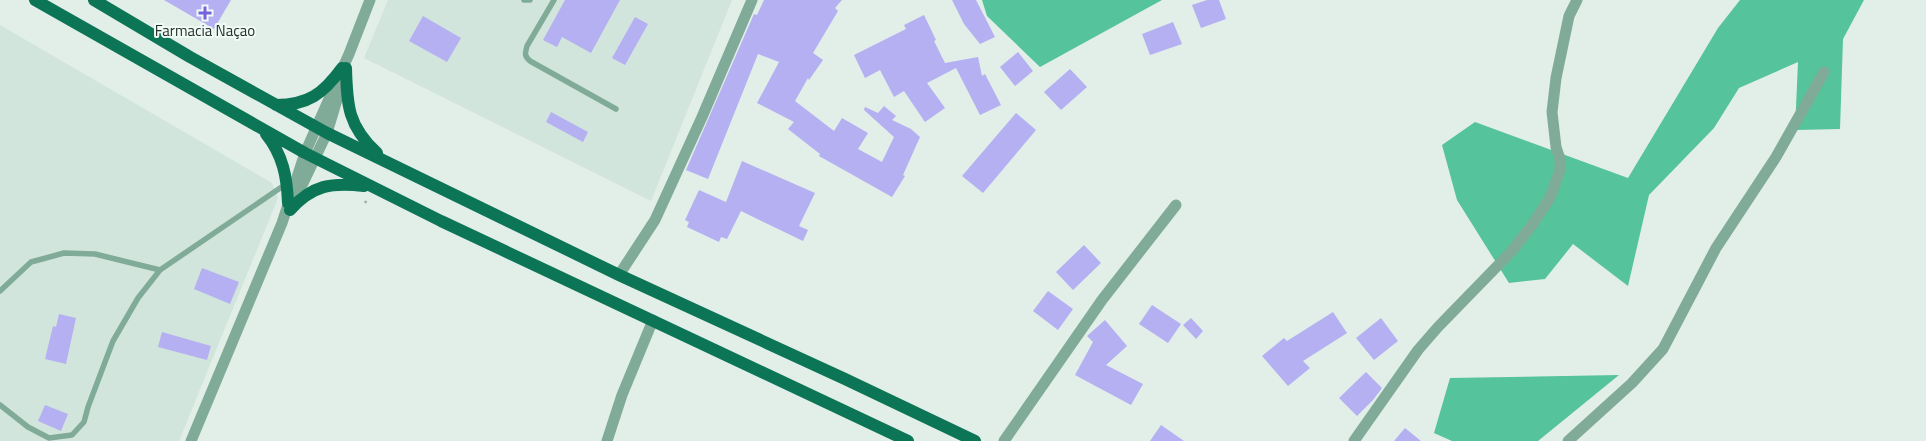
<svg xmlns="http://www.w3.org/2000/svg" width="1926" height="441" font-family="'Titillium Web',sans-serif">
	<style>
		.built { fill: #d1e5dc }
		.forest { fill: #55c39b }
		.building { fill: #b4b0f2 }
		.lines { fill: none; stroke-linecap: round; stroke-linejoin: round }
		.path { stroke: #a4ada9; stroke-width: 2.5; stroke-dasharray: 2.5 4; stroke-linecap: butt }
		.service { stroke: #81ab99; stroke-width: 5.5 }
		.minor { stroke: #81ab99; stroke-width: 11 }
		.primary { stroke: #0c7556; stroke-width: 12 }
		.poi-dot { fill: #7762dd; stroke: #effcf6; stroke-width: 2 }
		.labels { text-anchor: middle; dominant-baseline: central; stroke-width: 4; stroke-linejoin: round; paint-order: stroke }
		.poi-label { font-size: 15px; fill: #2a2f2d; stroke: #effcf6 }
	</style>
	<rect width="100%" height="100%" fill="#e2eee8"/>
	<path class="built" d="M388,0H732L651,201L364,58Z
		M0,25L272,183L278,198L179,441H0Z"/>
	<path class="forest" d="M982,0H1162L1040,67L987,16Z
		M1740,0H1864L1843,39L1840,129L1795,130L1798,62L1739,88L1714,128L1649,195L1628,286L1573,244L1545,279L1509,283L1457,200L1442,145L1475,122L1628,178L1718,28Z
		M1619,375L1538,441H1452L1434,433L1450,378Z"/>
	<path class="building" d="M164,0H231L214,29Z
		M565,0H620L591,53L562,37L557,47L543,40Z
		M764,0H842L835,8L838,11L813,53L823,60L809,80L808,78L795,101L834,131L842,118L868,133L858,149L882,162L894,137L864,110L865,107L878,113L884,106L896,116L892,120L911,129L920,137L903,175L905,176L892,197L819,156L820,154L788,129L794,122L757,103L779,62L758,54L708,179L686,170L754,14L757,15Z
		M952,0H976L995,37L980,44L964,24Z
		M1207,0H1219L1226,19L1201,28L1192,5Z
		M924,15L936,40L934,41L945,63L978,57L982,76L985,74L1001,105L980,115L956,68L927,83L945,108L925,122L904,91L894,97L880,70L865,78L854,55L906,29L904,25Z
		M423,16L461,38L447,62L409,41Z
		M635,17L648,24L625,65L612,58Z
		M1173,22L1182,44L1150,55L1142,34Z
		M1018,52L1033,71L1015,86L1000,67Z
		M1070,69L1087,87L1061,110L1044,92Z
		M551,112L588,132L583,142L546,122Z
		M1016,113L1036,130L983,193L962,176Z
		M742,161L815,193L799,226L808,230L803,241L741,211L727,239L721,237L719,242L687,227L689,222L685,220L699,190L726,202Z
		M1084,245L1101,263L1073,290L1056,272Z
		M202,268L239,282L230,304L194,289Z
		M1048,291L1073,309L1058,330L1033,311Z
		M1152,305L1181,324L1168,343L1139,324Z
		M1333,312L1347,333L1303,361L1310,368L1288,386L1262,356L1284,338L1287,341Z
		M59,314L76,318L66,364L45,359L53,326L56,327Z
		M1191,318L1203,331L1196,339L1183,325Z
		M1381,318L1398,341L1374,360L1356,338Z
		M1105,320L1127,346L1106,365L1143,384L1131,405L1075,375L1093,342L1087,336Z
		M162,332L211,346L207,360L158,347Z
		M1366,372L1382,388L1373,400L1357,416L1339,398Z
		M45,405L68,414L61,431L38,421Z
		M1161,425L1184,441H1150Z
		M1405,428L1421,441H1394Z"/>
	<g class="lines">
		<path class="path" d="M365,203L368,198"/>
		<path class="service" d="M524,0H530
			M554,0L527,46C525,53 524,56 530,61L616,109
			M0,291L31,262L64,253L95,254L160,270
			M0,405L28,427L49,438L72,435L84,422L88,407L113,341L138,298L160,270L286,184"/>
		<path class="minor" d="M295,200L327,133L343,80
			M619,275L655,220L702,117L752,0
			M191,441L282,223L305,153L349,54L370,0
			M607,441L622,395L653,320
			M1004,441L1102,300L1176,205
			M1354,441L1418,350L1438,327L1511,252L1532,225L1550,198L1560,170V159L1556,147L1552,112L1556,78L1569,16L1577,0
			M1568,441L1632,383L1663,349L1716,248L1776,157L1824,72"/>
		<path class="primary" d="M35,0L305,153L441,221L908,441
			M94,0L190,57L327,133L619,275L845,379L975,441
			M346,68C347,106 348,126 377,153
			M276,105C308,105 323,94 342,68
			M266,134C283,155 287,177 288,203
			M290,210C312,185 332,182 364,186"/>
	</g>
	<path class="poi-dot" d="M202.5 5.5h5v5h5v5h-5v5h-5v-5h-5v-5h5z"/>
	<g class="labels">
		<g class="poi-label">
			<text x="205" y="30">Farmacia Naçao</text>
		</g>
	</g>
</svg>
